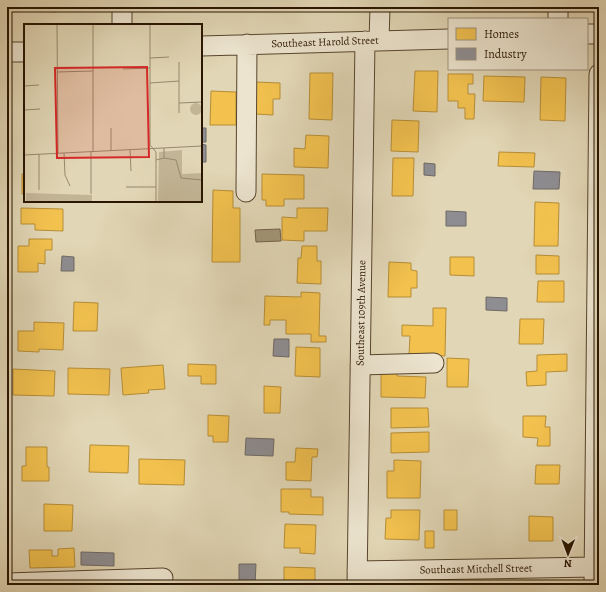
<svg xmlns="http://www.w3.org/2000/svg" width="606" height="592" font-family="Alegreya,serif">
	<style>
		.water { fill: #a29477; stroke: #726147 }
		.homes { fill: #f2c14e; stroke: #b68d37 }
		.industry { fill: #8d8d92; stroke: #6f6966 }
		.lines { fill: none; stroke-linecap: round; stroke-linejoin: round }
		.minor-casing { stroke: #57452d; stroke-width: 21 }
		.minor { stroke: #ece4cf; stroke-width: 19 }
		.labels { text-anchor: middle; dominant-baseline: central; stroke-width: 4; stroke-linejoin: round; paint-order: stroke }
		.street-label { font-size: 11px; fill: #291500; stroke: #ece4cf }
		.inset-road { fill: none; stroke: #97896d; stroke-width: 1 }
		.view { fill: #d62828; fill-opacity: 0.15; stroke: #d62828; stroke-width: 2 }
		.inset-edge { fill: none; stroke: #291500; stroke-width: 2 }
	</style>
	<rect width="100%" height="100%" fill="#e1d6b5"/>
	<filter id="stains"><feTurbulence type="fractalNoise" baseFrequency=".005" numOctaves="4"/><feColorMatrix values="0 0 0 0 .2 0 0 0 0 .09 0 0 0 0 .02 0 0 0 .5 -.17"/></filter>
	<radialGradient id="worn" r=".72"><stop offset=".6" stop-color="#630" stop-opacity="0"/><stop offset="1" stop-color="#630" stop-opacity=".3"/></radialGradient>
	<path class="water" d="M280,229L281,241L256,242L255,230Z"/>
	<path class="homes" d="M41,7H56V12L41,11Z
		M415,71H438L437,112L413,111Z
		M310,73H333L332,120L309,119Z
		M448,74H473V84H468V94H475L474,119H465V108H458V101H448Z
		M484,76L525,77L524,102L483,101Z
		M541,77L566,78L565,121L540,120Z
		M255,82L280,83V99H273V115L255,114Z
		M211,91L236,92V125H210Z
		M392,120L419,121L418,152L391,151Z
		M306,135L329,136L328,168L294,167V148L305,149Z
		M499,152L535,153L534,167L498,166Z
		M393,158H414L413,196H392Z
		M22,174H25V194H22Z
		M262,174L304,175V199H284V206H266V200H262Z
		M213,190L233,191V208H240V262H212Z
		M535,202L559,203L558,246H534Z
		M21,208L63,209V231L35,230V224H21Z
		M297,208H328L327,231H304V241L282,240V217L297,218Z
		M29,239H52V250H45V264L38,263V272H18V246H29Z
		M302,246H317V261H321V284L297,283L298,258H301Z
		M536,255L559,256V274H536Z
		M450,257H474V276L450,275Z
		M389,262L411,263V270L417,271V288H411V297H388Z
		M538,281H564V302H537Z
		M301,292L320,293L319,336H326V342H311V334H286V320H270V325H264L265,296L301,297Z
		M74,302L98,303L97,331H73Z
		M433,308H446L445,356L409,355L410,336H402V325L433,326Z
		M520,319H544L543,344H519Z
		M34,322L64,323L63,350L39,349V352L18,351V331H34Z
		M296,347L320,348V377L295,376Z
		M567,354V371L546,372V385L527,386L526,372L537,371V355Z
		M447,358L469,359L468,387H447Z
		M188,364L216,365V384H201V376H188Z
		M163,365L165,389L148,390L149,393L123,395L121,368Z
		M68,368L110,369L109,395L68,394Z
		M13,369L55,371L54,396L13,395Z
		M381,373H397V376L426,377L425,398L381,397Z
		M264,386L281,387L280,413H264Z
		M391,408H428L429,427L391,428Z
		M208,415L229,416L228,442H213V436H208Z
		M523,416H546L545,427H550V446H537L538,438L523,437Z
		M429,432V452L391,453V433Z
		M90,445L129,446L128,473L89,472Z
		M26,447H47V467H49V481H22V466H26Z
		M296,448L318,449L317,457H312L311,481L286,480V462H295Z
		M139,459L185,460L184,485L139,484Z
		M394,460L421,461L420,498H387V471H394Z
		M536,465H560L559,484H535Z
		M281,489H311V497H323V515L289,514V512H281Z
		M44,504L73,505L72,531H44Z
		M391,510H420L419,540L385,539L386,518H391Z
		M444,510H457V530H444Z
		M529,516L553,517V541H529Z
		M285,524L316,525L315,554L300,553V548H284Z
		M425,531H434V548H425Z
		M74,548L75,567L30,568L29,550H52V556H58V549Z
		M284,567L315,568V585H284Z"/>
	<path class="industry" d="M201,128H206V142H201Z
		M201,144L206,145V162H201Z
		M424,163L435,164V176L424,175Z
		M534,171L560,172L559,189H533Z
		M446,211L466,212V226H446Z
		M62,256L74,257V271H61Z
		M486,297L507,298V311L486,310Z
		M274,339H289V357L273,356Z
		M246,438L274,439L273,456L245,455Z
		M81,552L114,553V566L81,565Z
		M239,564H256L255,585H239Z"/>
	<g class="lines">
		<defs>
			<path id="minor" d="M558,7V19
				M122,25V7
				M587,34H599
				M379,41L380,7
				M201,46L449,39
				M7,52H25
				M246,192L247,44
				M360,365L434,363
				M357,571L594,567
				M7,583L163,578
				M357,585L365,41
				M594,585L599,74"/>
		</defs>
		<use href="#minor" class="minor-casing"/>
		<use href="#minor" class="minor"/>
	</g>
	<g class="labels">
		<g class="street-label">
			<text transform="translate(325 42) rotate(-2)">Southeast Harold Street</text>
			<text transform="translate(361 313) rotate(-89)">Southeast 109th Avenue</text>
			<text transform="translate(476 569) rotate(-1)">Southeast Mitchell Street</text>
		</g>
	</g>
	<g transform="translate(24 24)">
		<rect width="178" height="178" fill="#e1d6b5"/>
		<path d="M166 85a6 6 0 1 1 12 0a6 6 0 1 1-12 0ZM158,126V150L178,149V178H134L135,128ZM2,169L68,171V178H2Z" fill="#c2b596"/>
		<path class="inset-road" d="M33,0L34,129M69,0V127M126,0V121L132,128V178M0,7V30M126,34L145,33M155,38V89M99,45L126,44M33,48L69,47M126,59L155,57M0,62L15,61M155,79L178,78M0,86L16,85M87,104V127M106,126L107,147M40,129L41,151L46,162M0,131L178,122M140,134L152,136L157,154L178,156M132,136L140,134V124M102,163H132M15,166V130M67,170V127"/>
		<path class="view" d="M123,43L125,133L33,134L31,44Z"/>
		<rect width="178" height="178" class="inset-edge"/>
	</g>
	<rect width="606" height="592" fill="none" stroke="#e1d6b5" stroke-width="24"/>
	<rect x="8" y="8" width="590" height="576" fill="none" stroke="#291500" stroke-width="2"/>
	<rect x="12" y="12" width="582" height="568" fill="none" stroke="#291500"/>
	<rect x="448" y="18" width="140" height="52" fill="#ece4cf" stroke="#9e917c"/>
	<rect x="456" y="28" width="20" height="12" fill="#f2c14e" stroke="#9e917c"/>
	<text x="484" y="38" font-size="12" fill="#291500">Homes</text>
	<rect x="456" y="48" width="20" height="12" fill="#8d8d92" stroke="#9e917c"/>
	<text x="484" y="58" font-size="12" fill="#291500">Industry</text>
	<g transform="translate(568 554) rotate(181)" stroke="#ece4cf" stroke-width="3" paint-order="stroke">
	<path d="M0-3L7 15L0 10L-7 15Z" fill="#291500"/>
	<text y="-6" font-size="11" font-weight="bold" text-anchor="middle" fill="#291500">N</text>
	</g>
	<rect width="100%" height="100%" filter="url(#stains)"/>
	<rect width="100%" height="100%" fill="url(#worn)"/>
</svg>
